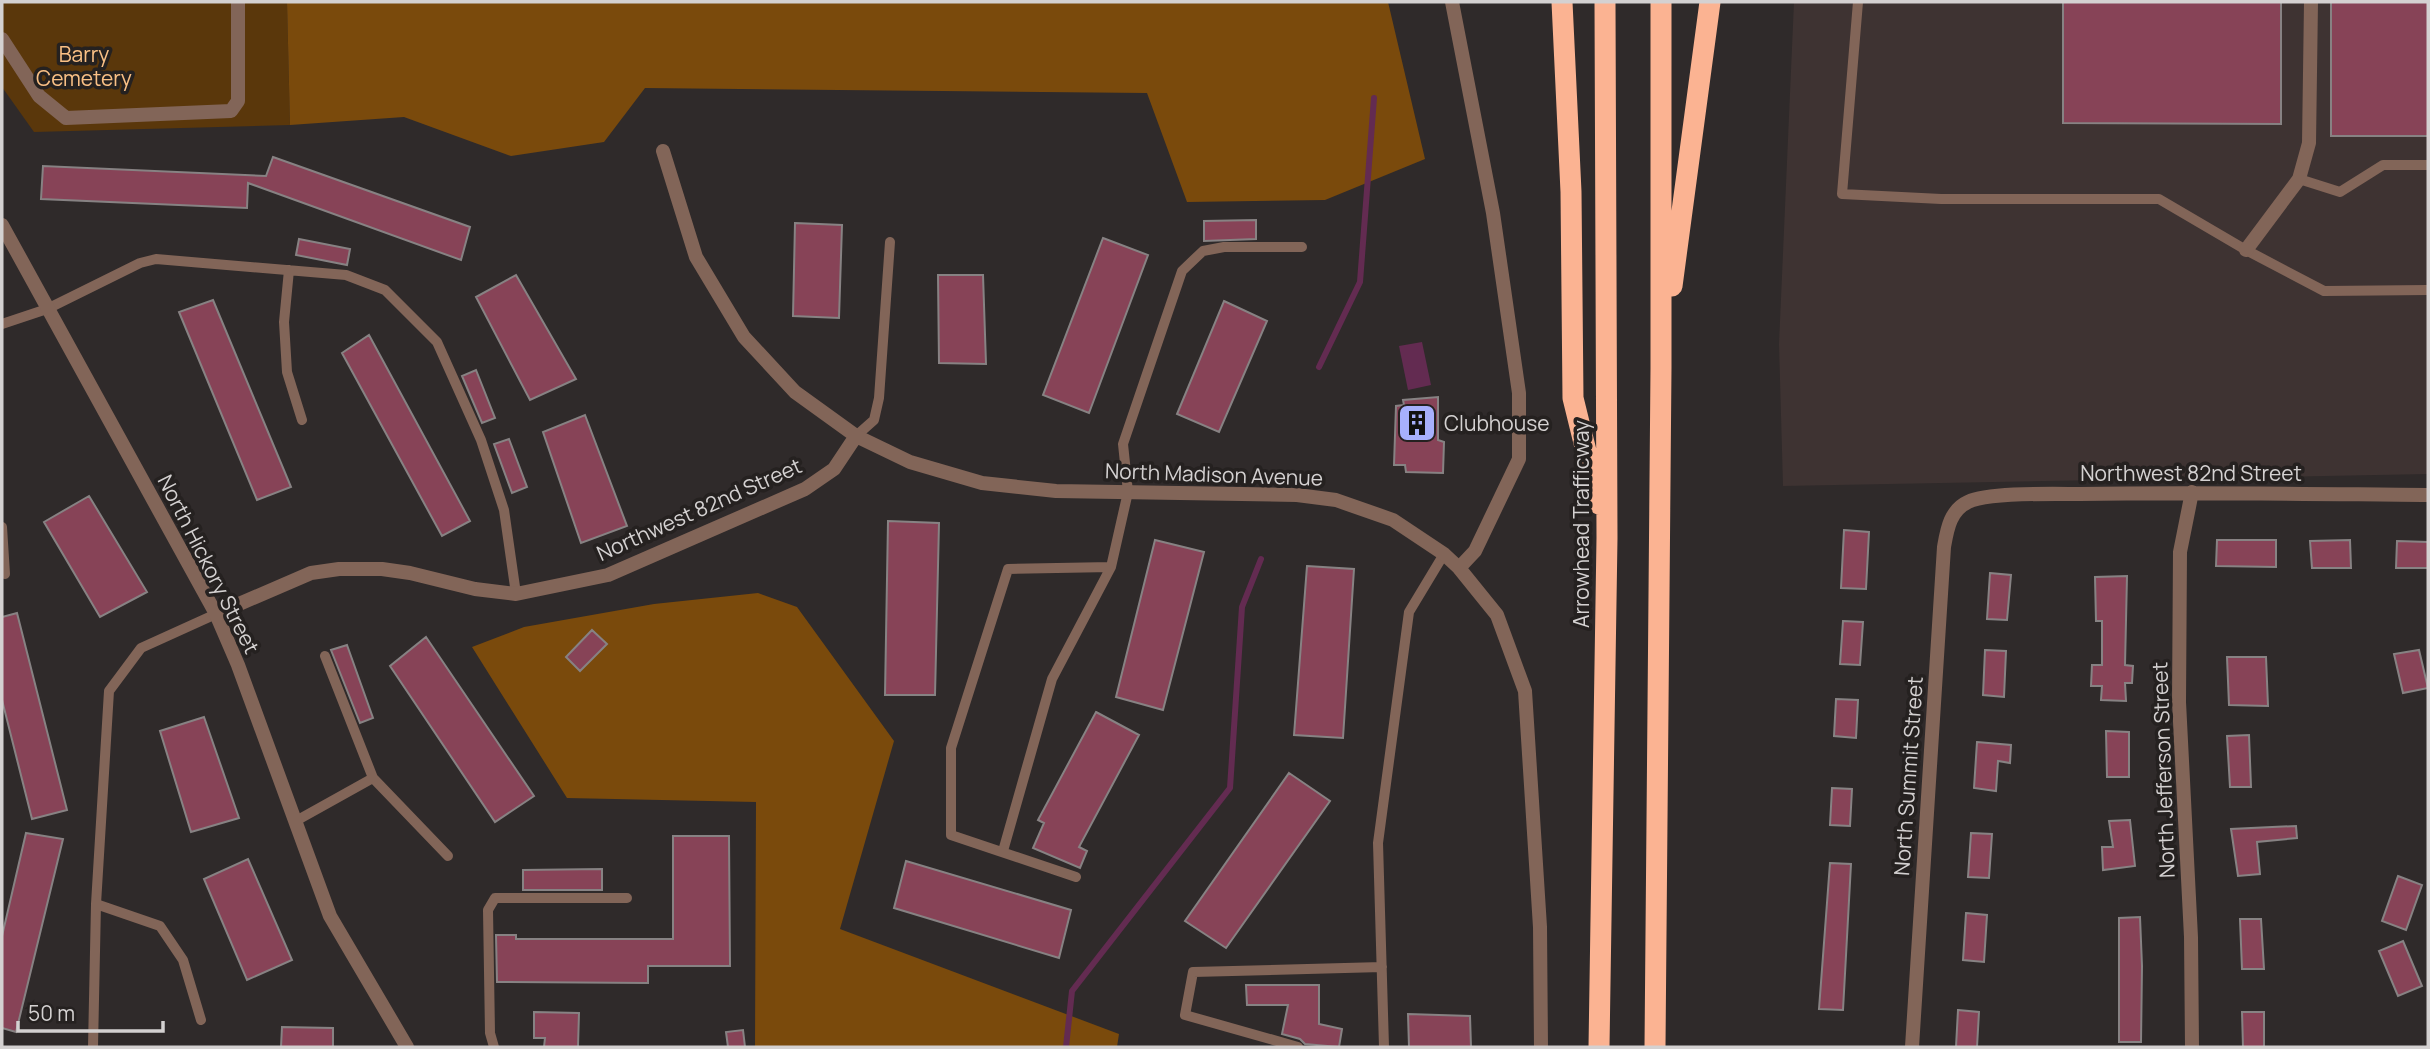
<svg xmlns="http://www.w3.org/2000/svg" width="2430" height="1049" font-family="Manrope,sans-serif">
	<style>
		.built { fill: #3e3332 }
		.green { fill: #5a370b }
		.forest { fill: #7a4a0c }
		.water { fill: #632b51 }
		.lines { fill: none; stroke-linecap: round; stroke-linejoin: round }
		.stream { stroke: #632b51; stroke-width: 6 }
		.building { fill: #874357; stroke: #878283; stroke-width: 2 }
		.service { stroke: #826558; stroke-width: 10 }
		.minor { stroke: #826558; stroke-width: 14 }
		.motorway { stroke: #fbb392; stroke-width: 21 }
		.labels { text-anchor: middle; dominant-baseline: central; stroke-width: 7; stroke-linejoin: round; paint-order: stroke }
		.park-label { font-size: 21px; fill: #fac085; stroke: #252120 }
		.poi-label { font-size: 21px; fill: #d4d1d1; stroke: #252120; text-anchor: start }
		.street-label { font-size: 21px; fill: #d4d1d1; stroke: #252120 }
	</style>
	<rect width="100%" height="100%" fill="#2f2a2a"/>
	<path class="built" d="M1794,2H2428V474L1783,486L1779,344Z"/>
	<path class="green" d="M2,2H287L290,125L34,132L2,87Z"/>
	<path class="forest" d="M287,2H1388L1425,159L1325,200L1187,202L1147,93L645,88L604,142L511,156L404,117L290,125Z
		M758,593L797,607L894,741L840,929L1119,1034L1117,1047H755L756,802L567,798L472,647L524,627L654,604Z"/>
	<path class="water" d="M1422,342L1431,385L1408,390L1399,346Z"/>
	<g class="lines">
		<path class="stream" d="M1319,367L1360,282L1374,98
			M1066,1047L1072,991L1230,788L1242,607L1261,559"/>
	</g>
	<path class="building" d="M2063,2H2281V124L2063,123Z
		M2331,2H2428V136H2331Z
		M273,157L470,227L461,260L248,183L247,208L41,199L43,166L266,176Z
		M1256,220V239L1204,241V221Z
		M795,223L842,225L839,318L793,316Z
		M1103,238L1148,255L1089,413L1043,395Z
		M299,239L350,249L347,265L296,255Z
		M516,275L576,379L530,400L476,297Z
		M938,275H983L986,364L939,363Z
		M213,300L291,487L257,500L179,312Z
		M1224,301L1267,321L1219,432L1177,414Z
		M369,335L470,521L442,536L342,353Z
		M476,370L495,418L482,423L462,376Z
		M1438,397V440L1444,442L1443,473L1406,472L1405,465H1394L1396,406L1404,405L1403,400Z
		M585,415L627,526L581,543L543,432Z
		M509,439L527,487L512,493L494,444Z
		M89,496L147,592L100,617L44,522Z
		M888,521L939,523L935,695H885Z
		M1844,530L1869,532L1866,589L1841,588Z
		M1155,540L1204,552L1163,710L1116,697Z
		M2217,540H2276V567L2216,566Z
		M2350,540L2351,568H2312L2310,541Z
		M2397,541L2428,542V568H2396Z
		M1307,566L1354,569L1343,738L1294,735Z
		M1990,573L2011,575L2007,620L1987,619Z
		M2127,576L2125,665L2133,666L2132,683H2125L2126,701L2101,700L2102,686H2091L2092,665H2102V621H2096L2095,577Z
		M17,613L67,810L32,819L2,700V617Z
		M1843,621L1863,622L1860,665L1840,664Z
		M592,630L607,644L580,671L566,657Z
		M426,637L534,796L495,822L390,666Z
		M347,645L373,718L360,723L331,650Z
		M1985,650L2006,651L2004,697L1983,695Z
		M2419,650L2428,688L2403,693L2394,654Z
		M2227,657H2266L2268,706L2229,705Z
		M1836,699L1858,700L1856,738L1834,736Z
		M1096,712L1139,735L1079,847L1087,851L1080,868L1033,848L1044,823L1038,820Z
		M204,717L239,818L191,832L160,731Z
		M2106,731L2129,732V777H2107Z
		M2249,735L2251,787H2230L2227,736Z
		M1977,742L2011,745L2010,763L1998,761L1996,791L1974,788Z
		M1289,773L1330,801L1226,948L1185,921Z
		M1832,788L1852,789L1850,826L1830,825Z
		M2130,820L2135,866L2103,870L2102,847H2113L2109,821Z
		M2296,826L2297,838L2257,842L2260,874L2238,876L2231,829Z
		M26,833L63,839L16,1032L2,1028V936Z
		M1971,833L1992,834L1989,878L1968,877Z
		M673,836H729L730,966H648V983L497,982L496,935H516V939H673Z
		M248,859L292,960L247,980L204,879Z
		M906,861L1071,910L1059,958L894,908Z
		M1830,863L1851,864L1843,1010L1819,1009Z
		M602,869V890H523V870Z
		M2398,876L2422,885L2406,930L2382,921Z
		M1966,913L1987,915L1984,962L1963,960Z
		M2140,917L2142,966L2141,1042H2119V918Z
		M2240,919H2261L2264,969H2242Z
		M2403,941L2422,986L2398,996L2379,951Z
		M1246,985H1319V1024L1342,1029L1339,1047L1305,1044L1300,1039L1282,1034L1288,1005H1247Z
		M1958,1010L1979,1012L1977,1047H1956Z
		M534,1012L579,1013L578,1047H544L545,1038H534Z
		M2242,1012H2264V1047H2243Z
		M1408,1014L1470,1016L1471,1047H1409Z
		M282,1027L333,1028V1047H281Z
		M743,1030L745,1047H728L726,1032Z"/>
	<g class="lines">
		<path class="service" d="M1858,2L1842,194L1941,199H2159L2246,250L2324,291L2428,290
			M2299,179L2340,192L2383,165H2428
			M289,270L284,322L287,372L302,420
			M2,324L47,309L140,263L156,259L346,275L385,290L437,342L481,440L504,510L516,594
			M856,436L874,420L879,398L890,242
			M2,527L5,574
			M325,656L373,778L448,856
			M294,822L373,778
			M1003,851L1052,679L1111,567L1128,492L1123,444L1182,271L1203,251L1224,247H1302
			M1076,877L951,835V748L1008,569L1111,567
			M201,1020L183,960L160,926L96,904L109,691L141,648L216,614
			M93,1047L96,904
			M494,1047L490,1033L488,910L495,898H627
			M1298,1047L1185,1015L1193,972L1382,967
			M1384,1047L1378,843L1409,612L1444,554"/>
		<path class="minor" d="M1452,2L1493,213L1519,393V459L1475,551L1459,568
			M2,39L39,96L66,118L231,111L238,101V2
			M663,151L696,257L744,337L795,392L856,436L910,462L982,483L1056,491L1297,495L1336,500L1393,520L1444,554L1459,568L1497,615L1525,691L1540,927L1541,1047
			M2,225L216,614L238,665L330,916L407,1047
			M2246,250L2299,179L2309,143L2311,2
			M2192,492L2180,552L2179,702L2191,937L2192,1047
			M216,614L311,573L339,569H382L410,573L475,589L516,594L608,575L805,489L834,469L856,436
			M1912,1047L1944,547C1947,530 1950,510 1968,502C1988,492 2055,494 2080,494C2196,492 2312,494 2428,495"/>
		<path class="motorway" d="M1562,2L1571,192L1573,398L1599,504
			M1672,286L1710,2
			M1599,1047L1607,538L1605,2
			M1655,1047L1661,368V2"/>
	</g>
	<defs>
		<symbol id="building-square" viewBox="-11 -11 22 22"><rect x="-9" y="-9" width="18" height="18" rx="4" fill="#a7b0fc" stroke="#252120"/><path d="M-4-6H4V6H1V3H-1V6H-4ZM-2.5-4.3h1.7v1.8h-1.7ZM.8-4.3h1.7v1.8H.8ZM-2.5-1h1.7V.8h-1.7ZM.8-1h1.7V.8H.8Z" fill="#111"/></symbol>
	</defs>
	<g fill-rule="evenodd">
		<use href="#building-square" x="1395" y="401" width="44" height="44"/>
	</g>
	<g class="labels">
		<g class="park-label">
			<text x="84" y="54">Barry<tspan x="84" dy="24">Cemetery</tspan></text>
		</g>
		<g class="poi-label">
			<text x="1444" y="423">Clubhouse</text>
		</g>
		<g class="street-label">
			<text x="2191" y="473">Northwest 82nd Street</text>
			<text transform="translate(1214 474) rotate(2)">North Madison Avenue</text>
			<text transform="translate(699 509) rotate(-24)">Northwest 82nd Street</text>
			<text transform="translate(1581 524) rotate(-90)">Arrowhead Trafficway</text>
			<text transform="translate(209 564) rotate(63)">North Hickory Street</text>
			<text transform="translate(2163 770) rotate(-92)">North Jefferson Street</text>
			<text transform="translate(1908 776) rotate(-86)">North Summit Street</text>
		</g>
	</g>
	<rect width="2430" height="1049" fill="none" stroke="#d4d1d1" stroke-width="7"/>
	<path d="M18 1021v10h145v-10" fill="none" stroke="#d4d1d1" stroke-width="3.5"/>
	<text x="28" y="1021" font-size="21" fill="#d4d1d1" stroke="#252120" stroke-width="5" paint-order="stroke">50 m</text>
</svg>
